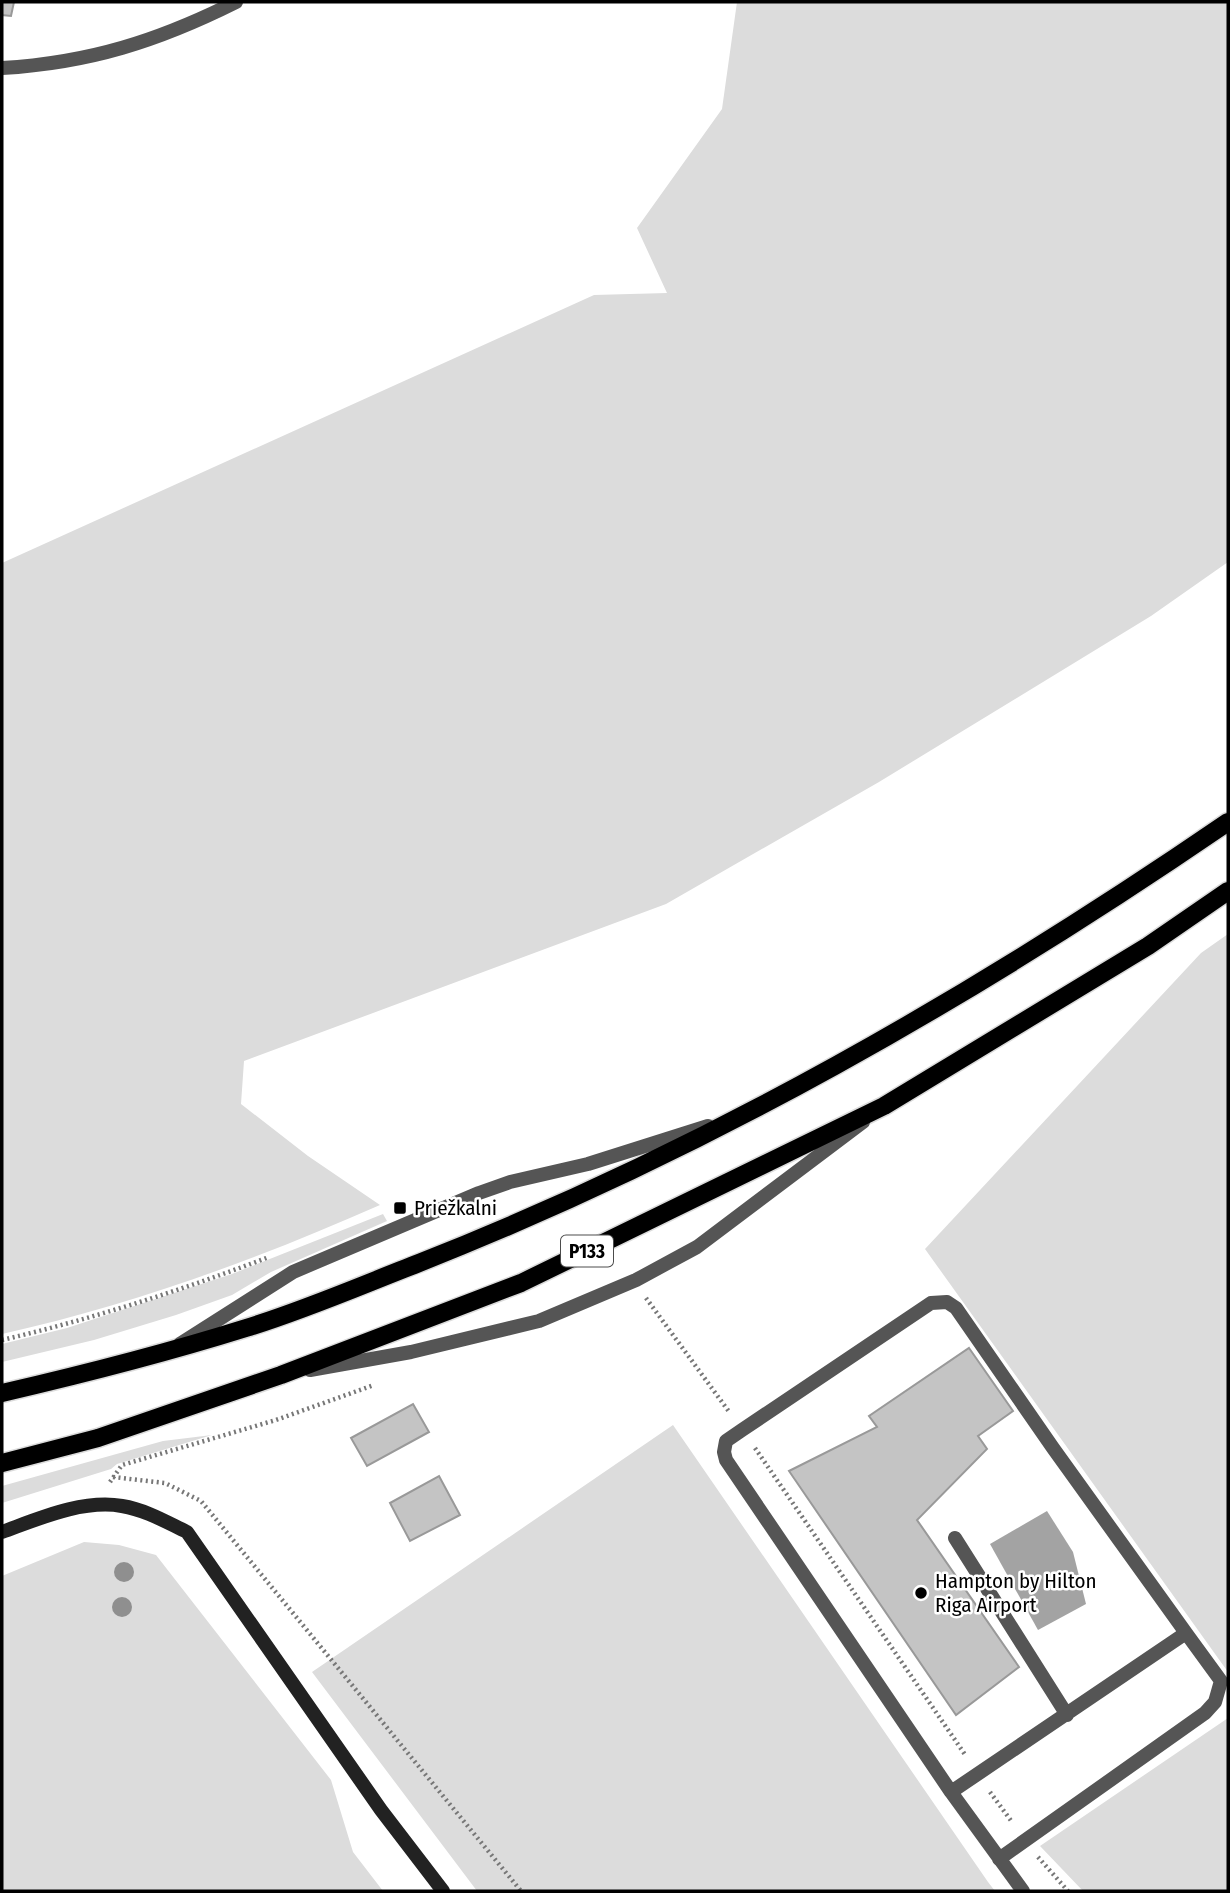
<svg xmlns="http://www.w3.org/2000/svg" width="1230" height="1893" font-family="'Fira Sans Condensed',sans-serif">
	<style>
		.green { fill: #dcdcdc }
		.water { fill: #a3a3a3 }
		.building { fill: #c4c4c4; stroke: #999; stroke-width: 2 }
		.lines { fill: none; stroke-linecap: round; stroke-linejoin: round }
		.primary-casing { stroke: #dbdbdb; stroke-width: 21 }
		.path { stroke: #777; stroke-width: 4.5; stroke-dasharray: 2 3.5; stroke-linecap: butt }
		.lane { stroke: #555; stroke-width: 14 }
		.secondary { stroke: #222; stroke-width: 14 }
		.primary { stroke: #000; stroke-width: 18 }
		.tree { fill: #8f8f8f }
		.poi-dot { fill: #000; stroke: #fff; stroke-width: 2.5 }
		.labels { text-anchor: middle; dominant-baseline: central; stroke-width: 5; stroke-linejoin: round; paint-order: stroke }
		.shield { fill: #fff; stroke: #4c4c4c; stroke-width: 2 }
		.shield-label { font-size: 19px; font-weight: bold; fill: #000 }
		.poi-label { font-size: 21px; fill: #000; stroke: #fff; text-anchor: start }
	</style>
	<rect width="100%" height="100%" fill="#fff"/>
	<path class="green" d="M737,2H1228V562L1151,616L879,782L666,904L244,1061L241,1104L308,1156L380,1205C258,1259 132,1305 2,1334V563L594,295L667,293L637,228L722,109Z
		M1228,934V1672L925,1249L1201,953Z
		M383,1214L387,1221L271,1272L232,1295L176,1315L94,1340L2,1362V1344L67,1328L232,1274Z
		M673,1425L988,1882L995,1891H477L312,1672Z
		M212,1435L117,1464L111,1469L2,1503V1486L163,1441Z
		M84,1542L119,1545L156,1555L331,1780L353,1852L383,1891H2V1576Z
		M1228,1718V1891H1083L1040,1846Z"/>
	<path class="water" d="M1047,1511L1073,1552L1086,1604L1038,1630L990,1544Z"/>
	<path class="building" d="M2,2H14L11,16L2,15Z
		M969,1348L1013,1411L978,1436L987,1449L917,1520L1019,1667L956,1715L789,1471L877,1427L869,1416Z
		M413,1404L429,1432L367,1466L351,1438Z
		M439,1476L460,1515L410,1541L390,1503Z"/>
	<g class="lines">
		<defs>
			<path id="primary" d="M2,1393C84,1374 166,1353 246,1328C305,1310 362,1285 419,1263C706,1150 974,996 1228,822
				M2,1463L98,1438L281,1375L521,1283L884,1106L1148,946L1228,891"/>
		</defs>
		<use href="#primary" class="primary-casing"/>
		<path class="path" d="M646,1298L730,1413
			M2,1340C92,1319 182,1290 269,1257
			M755,1448L966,1756
			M113,1477L165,1483L201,1501L521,1891
			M110,1482L122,1465L276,1420L374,1385
			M990,1792L1012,1822
			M1038,1857L1068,1891"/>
		<path class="lane" d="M2,68C89,63 158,41 236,2
			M180,1344L293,1272L479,1193L510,1182L588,1164L708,1126
			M310,1370L411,1352L539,1321L636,1280L697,1247L863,1122
			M955,1538L1067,1715
			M951,1792L726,1460L724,1452L726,1441L742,1430L931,1303L947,1302L956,1308L1053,1448L1186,1633
			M999,1859L1205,1713L1215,1702L1221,1681L1186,1633L951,1792L1023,1891"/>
		<path class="secondary" d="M2,1532C38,1519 83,1499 122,1506C146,1510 166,1522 187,1532L381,1810L443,1891"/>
		<use href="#primary" class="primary"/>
	</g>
	<g class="tree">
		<circle cx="124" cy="1572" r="10"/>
		<circle cx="122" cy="1607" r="10"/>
	</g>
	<g class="poi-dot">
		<rect x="393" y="1201" width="14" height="14" rx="3.5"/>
		<circle cx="921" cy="1593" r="7"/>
	</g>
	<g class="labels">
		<rect class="shield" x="561" y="1235.5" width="52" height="31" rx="5"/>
		<g class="shield-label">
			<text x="587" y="1251">P133</text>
		</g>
		<g class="poi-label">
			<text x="414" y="1208">Priežkalni</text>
			<text x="935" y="1581">Hampton by Hilton<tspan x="935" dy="24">Riga Airport</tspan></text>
		</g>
	</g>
	<rect width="1230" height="1893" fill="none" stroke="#000000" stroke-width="7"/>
</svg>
